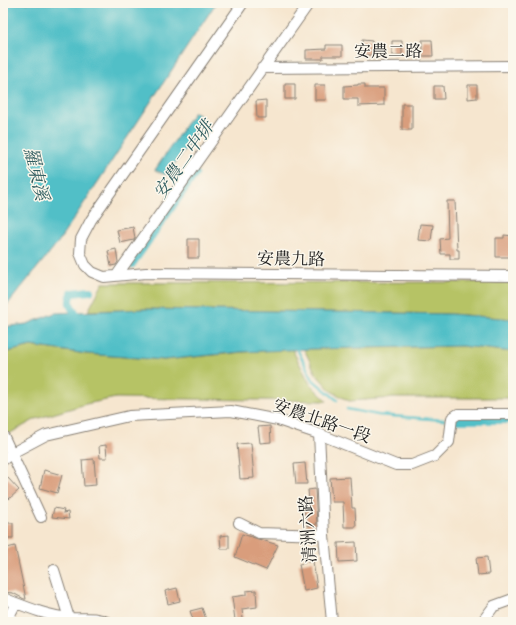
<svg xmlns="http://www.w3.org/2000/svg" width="516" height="625" font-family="'IM FELL Double Pica','Noto Serif TC',serif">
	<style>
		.green { fill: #b6c365; stroke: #697040 }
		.water { fill: #51bfc7; stroke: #366e72 }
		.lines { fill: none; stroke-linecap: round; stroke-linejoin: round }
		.stream { stroke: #51bfc7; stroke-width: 2.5 }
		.canal { stroke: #51bfc7; stroke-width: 8 }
		.building { fill: #d99d7b }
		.minor-casing { stroke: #898176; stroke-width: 12 }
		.minor { stroke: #fff; stroke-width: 10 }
		.labels { text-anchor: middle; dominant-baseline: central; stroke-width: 3; stroke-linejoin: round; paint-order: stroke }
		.street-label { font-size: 17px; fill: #1c1c1c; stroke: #fbf7ec }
		.water-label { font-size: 18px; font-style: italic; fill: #315d60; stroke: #fbf7ec }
	</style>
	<rect width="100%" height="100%" fill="#fbf7ec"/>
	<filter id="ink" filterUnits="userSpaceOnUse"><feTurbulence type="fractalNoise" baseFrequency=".025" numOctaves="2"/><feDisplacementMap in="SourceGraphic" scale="8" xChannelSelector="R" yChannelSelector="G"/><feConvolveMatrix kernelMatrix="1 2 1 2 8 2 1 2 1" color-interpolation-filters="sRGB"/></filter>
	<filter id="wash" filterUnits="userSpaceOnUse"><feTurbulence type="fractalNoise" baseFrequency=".012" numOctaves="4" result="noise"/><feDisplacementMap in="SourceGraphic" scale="16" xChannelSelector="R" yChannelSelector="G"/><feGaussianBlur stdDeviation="0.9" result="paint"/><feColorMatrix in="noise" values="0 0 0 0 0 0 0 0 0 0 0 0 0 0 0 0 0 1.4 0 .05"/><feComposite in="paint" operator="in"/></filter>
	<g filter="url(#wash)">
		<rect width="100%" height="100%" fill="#f6e6cf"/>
		<path class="green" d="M513,282V319L451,314L145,309L88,311L103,283Z
			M31,346L87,354L164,360L244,352L292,349L310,384L327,401L116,398L86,404L36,419L3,437V353Z
			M462,346L513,352V398H393L349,401L331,391L316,374L304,349Z"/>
		<path class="water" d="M3,3H216L59,241L3,310Z
			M194,112L204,119L185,150L166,175L155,170Z
			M145,309L451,314L513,319V352L462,346L312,349L241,352L164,360L87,354L31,346L3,353V327L27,324L55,313Z"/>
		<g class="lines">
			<path class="stream" d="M296,347L313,380L337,400
				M347,409L378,415L445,420"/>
			<path class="canal" d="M132,264L195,174
				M79,319C74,308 66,307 72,293L90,291
				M455,420H513"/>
		</g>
		<g id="blocks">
			<path class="building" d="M362,40L372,41V55H362Z
				M422,40H432L433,56H422Z
				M392,41H402V55H392Z
				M326,45H342V56H323V59H306V50L326,49Z
				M285,84H295V99H285Z
				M358,84H365V88H384V105L358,106V99H344V86L358,85Z
				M315,85H325L326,100H315Z
				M468,85H477V98L468,99Z
				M434,86H443L444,99H434Z
				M266,100V118H257L256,101Z
				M402,104H412V130H402Z
				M447,201H455L457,250H459V259H450V254H441L440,239L448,238Z
				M420,224L433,225L431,241L418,240Z
				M133,227L135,238L134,240L120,243L117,230Z
				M504,235L513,236V257H496V238H504Z
				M188,239H199V258H188Z
				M116,249L118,262L116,265L111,266L108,251Z
				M270,426L271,442L260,443L258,427Z
				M251,443L254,478L240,479L237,444Z
				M106,445L107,458H100L99,446Z
				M94,459L96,485L84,486L82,460Z
				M305,463L307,484H296L294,464Z
				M44,470L62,475L57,493L40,488Z
				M350,477L352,508H355L356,527H344L343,502H332L330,478Z
				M8,478L19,490L9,499L3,493V482Z
				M315,489L317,524L308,526L302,502L312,499L309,500L308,490Z
				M54,508L64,510L63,513L68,512L69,519L52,517Z
				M3,523H13V538H3Z
				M242,534L278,545L266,570L235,557Z
				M229,535V549H221L220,536Z
				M356,542L357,561L339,562L338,543Z
				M15,546L26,599H24L13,593L3,592V549Z
				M487,557L489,574L478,575L476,558Z
				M313,561L317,588L304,591L299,564Z
				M177,588L180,601L168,604L165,591Z
				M256,590L257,607L242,609L243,619L235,620L232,597L246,595V591Z
				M202,608L207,622H194L190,611Z"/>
		</g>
	</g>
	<g filter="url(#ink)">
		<use href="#blocks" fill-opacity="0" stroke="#898176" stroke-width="1"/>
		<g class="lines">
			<defs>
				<path id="minor" d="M243,3L91,220L81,239L80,253L85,265L92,272L104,277L146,273L513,276
					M262,68L513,66
					M117,275L309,3
					M319,434L324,535L332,622
					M4,437L41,517
					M3,460L12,453L46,435L129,416L231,411L278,420L319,434L396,465H412L435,456L449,442L452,418L458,414H513
					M239,523L259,533L324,535
					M54,570L69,618
					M3,598C24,606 47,616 70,618C83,619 94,616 107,622
					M6,622L16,603
					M482,622L494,606L513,599"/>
			</defs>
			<use href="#minor" class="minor-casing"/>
			<use href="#minor" class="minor"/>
		</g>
	</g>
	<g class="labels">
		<g class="street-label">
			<text x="388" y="51">安農二路</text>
			<text transform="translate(291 259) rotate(1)">安農九路</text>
			<text transform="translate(322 421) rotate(19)">安農北路一段</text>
			<text transform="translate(308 529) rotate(-94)">清洲六路</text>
		</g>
		<g class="water-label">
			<text transform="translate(184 160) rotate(-55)">安農二中排</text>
			<text transform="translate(36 174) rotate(77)">羅東溪</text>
		</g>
	</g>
	<rect width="516" height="625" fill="none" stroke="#fbf7ec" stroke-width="16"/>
</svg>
